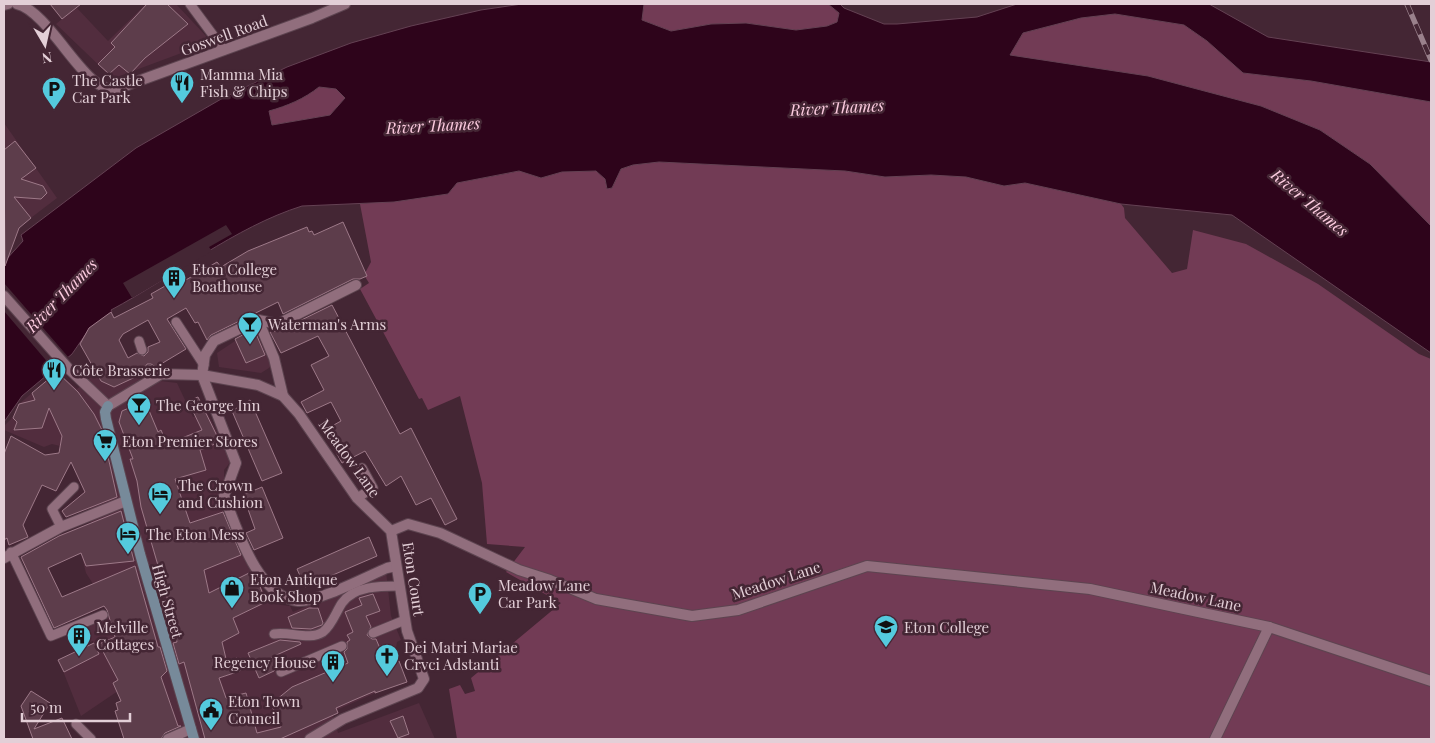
<svg xmlns="http://www.w3.org/2000/svg" width="1435" height="743" font-family="'Playfair Display',serif">
	<style>
		.built { fill: #522d3e }
		.green { fill: #723b55 }
		.water { fill: #2e041b; stroke: #644153; fill-rule: evenodd }
		.pier { fill: #442634 }
		.building { fill: #5d3d4b; stroke: #9d7988; fill-rule: evenodd }
		.lines { fill: none; stroke-linecap: round; stroke-linejoin: round }
		.service-casing { stroke: #5d4450; stroke-width: 11 }
		.pedestrian-casing { stroke: #5d4450; stroke-width: 12 }
		.minor-casing { stroke: #5d4450; stroke-width: 12 }
		.tertiary-casing { stroke: #5d4450; stroke-width: 12 }
		.secondary-casing { stroke: #5d4450; stroke-width: 12 }
		.service { stroke: #916e7d; stroke-width: 9 }
		.pedestrian { stroke: #916e7d; stroke-width: 10 }
		.minor { stroke: #916e7d; stroke-width: 10 }
		.tertiary { stroke: #916e7d; stroke-width: 10 }
		.secondary { stroke: #778a9a; stroke-width: 10 }
		.rail-casing { stroke: #9a818c; stroke-width: 5.5 }
		.rail { stroke: #442634; stroke-width: 4; stroke-dasharray: 11; stroke-linecap: butt }
		.labels { text-anchor: middle; dominant-baseline: central; stroke-width: 5; stroke-linejoin: round; paint-order: stroke }
		.street-label { font-size: 15px; fill: #e3cfd7; stroke: #442634 }
		.poi-label { font-size: 15px; fill: #e3cfd7; stroke: #442634; text-anchor: start }
		.water-label { font-size: 16px; font-style: italic; fill: #fdcce0; stroke: #442634 }
	</style>
	<rect width="100%" height="100%" fill="#442634"/>
	<path class="built" d="M146,4H176L206,36L203,45L117,77L107,73L56,24L76,7L108,41Z
		M4,123L57,198L19,227L9,250L4,254Z
		M253,332H256L272,366L261,373L219,367L217,353L238,339Z
		M125,358L136,378L177,383L193,417L206,411L232,460L224,470L225,507L242,553L269,601L274,599L281,605L290,606L293,612L386,571L391,616L401,640L397,642L396,648L405,680L332,712L338,733L419,703L435,739H150L130,686L115,693L81,716L63,671L99,654L93,641L82,645L76,632L113,615L86,573L81,553L95,535L91,521L90,505L95,504L64,447L52,444L44,447L4,430V426L13,417L19,404L57,372L77,389L97,372Z"/>
	<path class="green" d="M644,4H828L839,13L837,22L827,26L796,30L746,23L711,24L671,31L642,20Z
		M1115,14L1184,25L1207,41L1244,73L1311,81L1431,102V226L1370,164L1320,130L1261,106L1010,55L1023,33L1081,18Z
		M319,87L336,89L345,98L330,115L272,125L269,111C287,106 304,99 319,87Z
		M659,162L845,171L885,177L931,175L966,177L1004,186L1025,183L1121,204L1124,208L1125,218L1172,273L1187,269L1193,230L1246,244L1318,284L1419,354L1431,359V739H457L449,689L460,685L465,694L475,691L471,678L561,603L506,572L525,547L487,544L482,483L460,396L428,410L422,398L419,399L360,289L369,283L364,275L371,262L360,204L448,194L457,183L520,171L541,178L562,172L596,171L605,179L607,189L612,188L621,169L633,165Z"/>
	<path class="water" d="M522,4H644L642,20L671,31L711,24L746,23L796,30L827,26L837,22L839,13L828,4H840L844,8L884,24H897L977,17L1017,4H1209L1268,37L1431,62V102L1311,81L1243,73L1207,41L1184,25L1115,14L1081,18L1023,33L1010,55L1148,76L1261,106L1320,130L1370,164L1431,226V353L1232,215L1121,204L1025,183L1004,186L966,177L931,175L885,177L845,171L659,162L633,165L621,169L612,188L607,189L605,179L596,171L562,172L541,178L519,171L457,183L448,194L394,202L302,206C235,227 173,277 111,310L112,312L90,328L72,354L22,396L4,422V262L23,241L21,235L136,148L223,98L287,67L351,43L411,26L481,10ZM319,87L336,89L345,98L330,115L272,125L269,111C287,106 304,99 319,87Z"/>
	<path class="pier" d="M226,225L232,234L209,247L212,251L132,298L123,283Z
		M4,283L70,359L56,372L4,311Z"/>
	<path class="building" d="M50,4H81L62,19Z
		M147,4H167L188,24L145,58L130,74L119,65L109,74L98,64L115,47L111,43Z
		M15,141L36,168L21,179L43,186L47,193L41,199L14,197L31,218L19,228L5,266L4,150Z
		M343,222L367,276L360,279H353L283,314L278,302L211,335L207,340L198,322L195,323L186,308L167,319L186,349L156,367L151,364H147L144,369V373L114,387L101,381L80,344L89,328L111,312L114,318L153,298L151,294L181,277L184,281L217,262L221,267L248,251L307,227L309,232L312,231L314,235ZM148,320L160,342L148,347V352L144,356L137,353L128,358L119,340L123,334Z
		M332,305L400,434L411,428L457,519L445,525L431,498L416,505L401,476L386,486L365,451L342,463L327,436L335,432L332,426L341,421L331,402L307,413L301,402L324,390L311,365L329,356L318,336L281,353L270,332L281,330Z
		M254,329L265,355L246,363L235,339Z
		M57,372L78,392L94,414L102,430L117,497L66,517L62,511L85,492L71,462L56,491L42,485L23,525L28,537L9,545L7,538L4,540V454L11,436L45,455L59,453L62,436L49,408L42,428L14,430L17,422L13,418L19,404L35,400L32,393Z
		M198,397L220,442L200,450L206,470L175,479L190,523L223,512L241,555L204,570L209,593L251,572L259,584L266,602L233,618L239,633L222,642L227,663L237,658L240,671L219,678L226,698L246,693L257,733L281,727L271,704L292,687L348,663L344,652L347,649V642L350,640L347,635L353,632L345,612L362,605L359,598L373,594L380,611L366,616L371,627L367,635L372,639H376L387,665L399,661L407,682L375,693V691L354,700L336,708L338,713L280,739H205L184,662L179,664L173,643L177,642L166,593L141,507L137,481L130,459H133L119,422L122,411L145,401L158,432L161,430L167,444L202,430L188,401Z
		M250,400L282,473L262,481L232,411Z
		M262,487L283,538L254,550L246,533L255,529L243,495Z
		M121,511L134,561L86,566L81,553L48,568L62,597L135,566L158,647H160L167,671L161,677L178,726H181L165,733L161,739H124L115,711L118,710L116,703L121,701L113,683L118,680L99,644L115,637L107,610L104,606L54,628L21,557L59,536Z
		M369,537L377,556L305,587L297,569Z
		M309,608H318L323,623L322,625L311,629L292,628L288,617Z
		M280,640L300,642L301,644L272,657L276,668L274,671L259,678L248,653Z
		M94,643L99,654L64,672L58,660Z
		M31,691L50,703L34,729L62,718L72,739H33L21,706Z
		M403,716L409,734L398,738L390,721Z"/>
	<g class="lines">
		<defs>
			<path id="service" d="M190,4L224,50
				M176,322L204,365
				M139,341L142,350
				M150,370L153,377
				M357,498L373,488L362,468
				M61,527L52,509L74,487
				M11,552L51,636L103,615
				M373,633L405,620
				M274,634C290,631 309,641 323,632C332,625 336,612 342,603C354,586 380,586 399,586
				M281,672L342,646
				M76,724L91,739"/>
			<path id="pedestrian" d="M4,296L68,368L108,406
				M258,320L278,324L356,285"/>
			<path id="minor" d="M283,396L274,358L258,320L214,341L205,355L202,375L236,463L224,496C237,528 257,597 298,601C316,603 368,576 387,568L396,566
				M4,558L61,527L126,501
				M1269,627L1431,681
				M168,739L191,729"/>
			<path id="tertiary" d="M17,4C42,9 72,64 94,81C99,85 105,87 111,91L312,18L345,4
				M4,5L8,4
				M108,406L161,374L202,375L258,385L283,396L299,414L357,498L391,531
				M391,531L408,524L440,533L519,570L550,580L596,599L692,616L738,610L867,566L1090,589L1269,627L1215,739
				M310,739L343,719L418,688L424,679L407,631L391,531"/>
			<path id="secondary" d="M108,406L105,412L106,419L140,554L194,739"/>
		</defs>
		<use href="#service" class="service-casing"/>
		<use href="#pedestrian" class="pedestrian-casing"/>
		<use href="#minor" class="minor-casing"/>
		<use href="#tertiary" class="tertiary-casing"/>
		<use href="#secondary" class="secondary-casing"/>
		<use href="#service" class="service"/>
		<use href="#pedestrian" class="pedestrian"/>
		<use href="#minor" class="minor"/>
		<use href="#tertiary" class="tertiary"/>
		<use href="#secondary" class="secondary"/>
		<defs>
			<path id="rail" d="M1407,4L1431,60"/>
		</defs>
		<use href="#rail" class="rail-casing"/>
		<use href="#rail" class="rail"/>
	</g>
	<defs>
		<symbol id="restaurant-pin" viewBox="-11 -11 22 30"><path d="M0 17L-7.5 6A9.5 9.5 0 1 1 7.5 6Z" fill="#54cadd" stroke="#442634"/><path d="M-5-6h1v4h1v-4h1v4h1v-4h1v5L-1.5 .5V6h-2V.5L-5-1ZM5-6V6H3V1.5H1.5Q1.5-4 5-6Z" fill="#111"/></symbol>
		<symbol id="parking-pin" viewBox="-11 -11 22 30"><path d="M0 17L-7.5 6A9.5 9.5 0 1 1 7.5 6Z" fill="#54cadd" stroke="#442634"/><path d="M-3.5-5.5H1a3.5 3.5 0 0 1 0 7H-1V5.5H-3.5ZM-1-3.4V-.6H.8a1.4 1.4 0 0 0 0-2.8Z" fill="#111"/></symbol>
		<symbol id="building-pin" viewBox="-11 -11 22 30"><path d="M0 17L-7.5 6A9.5 9.5 0 1 1 7.5 6Z" fill="#54cadd" stroke="#442634"/><path d="M-4-6H4V6H1V3H-1V6H-4ZM-2.5-4.3h1.7v1.8h-1.7ZM.8-4.3h1.7v1.8H.8ZM-2.5-1h1.7V.8h-1.7ZM.8-1h1.7V.8H.8Z" fill="#111"/></symbol>
		<symbol id="bar-pin" viewBox="-11 -11 22 30"><path d="M0 17L-7.5 6A9.5 9.5 0 1 1 7.5 6Z" fill="#54cadd" stroke="#442634"/><path d="M-6-5H6L.8 .8V4.5H3.5V6h-7V4.5H-.8V.8Z" fill="#111"/></symbol>
		<symbol id="supermarket-pin" viewBox="-11 -11 22 30"><path d="M0 17L-7.5 6A9.5 9.5 0 1 1 7.5 6Z" fill="#54cadd" stroke="#442634"/><path d="M-6-5.5h2.5l.6 2H6L4.5 2H-2.5L-4.4-4H-6ZM-1.5 3.2a1.3 1.3 0 1 0 .1 0ZM3 3.2a1.3 1.3 0 1 0 .1 0Z" fill="#111"/></symbol>
		<symbol id="hotel-pin" viewBox="-11 -11 22 30"><path d="M0 17L-7.5 6A9.5 9.5 0 1 1 7.5 6Z" fill="#54cadd" stroke="#442634"/><path d="M-6-4.5h1.5V1H6V5H4.5V3h-9V5H-6ZM-4 0a1.8 1.8 0 1 1 3.6 0ZM.5 0V-2.5h3Q6-2.5 6 0Z" fill="#111"/></symbol>
		<symbol id="shop-pin" viewBox="-11 -11 22 30"><path d="M0 17L-7.5 6A9.5 9.5 0 1 1 7.5 6Z" fill="#54cadd" stroke="#442634"/><path d="M-5-2.5h2.3a2.7 3.5 0 0 1 5.4 0H5L5.5 6h-11ZM-1.5-2.5h3a1.5 2.3 0 0 0-3 0Z" fill="#111"/></symbol>
		<symbol id="school-pin" viewBox="-11 -11 22 30"><path d="M0 17L-7.5 6A9.5 9.5 0 1 1 7.5 6Z" fill="#54cadd" stroke="#442634"/><path d="M0-5L7-2L0 1L-7-2ZM-4 1L0 2.5L4 1V4Q0 6-4 4Z" fill="#111"/></symbol>
		<symbol id="church-pin" viewBox="-11 -11 22 30"><path d="M0 17L-7.5 6A9.5 9.5 0 1 1 7.5 6Z" fill="#54cadd" stroke="#442634"/><path d="M-1.2-6h2.4v3.5h3.3v2.4h-3.3V6h-2.4V-.1h-3.3v-2.4h3.3Z" fill="#111"/></symbol>
		<symbol id="civic-pin" viewBox="-11 -11 22 30"><path d="M0 17L-7.5 6A9.5 9.5 0 1 1 7.5 6Z" fill="#54cadd" stroke="#442634"/><path d="M-.6-6.5H3V-4.5H.6V-3L4-1V1h2V6H-6V1h2V-1L-.6-3ZM-1.2 2.5V6h2.4V2.5Z" fill="#111"/></symbol>
	</defs>
	<g fill-rule="evenodd">
		<use href="#restaurant-pin" x="168" y="69" width="28" height="38"/>
		<use href="#parking-pin" x="40" y="75" width="28" height="38"/>
		<use href="#building-pin" x="160" y="264" width="28" height="38"/>
		<use href="#bar-pin" x="236" y="310" width="28" height="38"/>
		<use href="#restaurant-pin" x="40" y="356" width="28" height="38"/>
		<use href="#bar-pin" x="125" y="391" width="28" height="38"/>
		<use href="#supermarket-pin" x="91" y="427" width="28" height="38"/>
		<use href="#hotel-pin" x="146" y="480" width="28" height="38"/>
		<use href="#hotel-pin" x="114" y="520" width="28" height="38"/>
		<use href="#shop-pin" x="218" y="574" width="28" height="38"/>
		<use href="#parking-pin" x="466" y="580" width="28" height="38"/>
		<use href="#school-pin" x="872" y="613" width="28" height="38"/>
		<use href="#building-pin" x="65" y="622" width="28" height="38"/>
		<use href="#church-pin" x="373" y="642" width="28" height="38"/>
		<use href="#building-pin" x="319" y="648" width="28" height="38"/>
		<use href="#civic-pin" x="197" y="696" width="28" height="38"/>
	</g>
	<g class="labels">
		<g class="street-label">
			<text transform="translate(224 35) rotate(-20)">Goswell Road</text>
			<text transform="translate(350 458) rotate(54)">Meadow Lane</text>
			<text transform="translate(414 579) rotate(81)">Eton Court</text>
			<text transform="translate(776 580) rotate(-18)">Meadow Lane</text>
			<text transform="translate(1196 596) rotate(12)">Meadow Lane</text>
			<text transform="translate(168 601) rotate(74)">High Street</text>
		</g>
		<g class="poi-label">
			<text x="200" y="74">Mamma Mia<tspan x="200" dy="17">Fish &amp; Chips</tspan></text>
			<text x="72" y="80">The Castle<tspan x="72" dy="17">Car Park</tspan></text>
			<text x="192" y="269">Eton College<tspan x="192" dy="17">Boathouse</tspan></text>
			<text x="268" y="324">Waterman's Arms</text>
			<text x="72" y="370">Côte Brasserie</text>
			<text x="156" y="405">The George Inn</text>
			<text x="122" y="441">Eton Premier Stores</text>
			<text x="178" y="485">The Crown<tspan x="178" dy="17">and Cushion</tspan></text>
			<text x="146" y="534">The Eton Mess</text>
			<text x="250" y="579">Eton Antique<tspan x="250" dy="17">Book Shop</tspan></text>
			<text x="498" y="585">Meadow Lane<tspan x="498" dy="17">Car Park</tspan></text>
			<text x="96" y="627">Melville<tspan x="96" dy="17">Cottages</tspan></text>
			<text x="904" y="627">Eton College</text>
			<text x="404" y="647">Dei Matri Mariae<tspan x="404" dy="17">Crvci Adstanti</tspan></text>
			<text x="316" y="662" text-anchor="end">Regency House</text>
			<text x="228" y="701">Eton Town<tspan x="228" dy="17">Council</tspan></text>
		</g>
		<g class="water-label">
			<text transform="translate(837 107) rotate(-3)">River Thames</text>
			<text transform="translate(433 125) rotate(-3)">River Thames</text>
			<text transform="translate(1310 202) rotate(40)">River Thames</text>
			<text transform="translate(61 295) rotate(-46)">River Thames</text>
		</g>
	</g>
	<rect width="1435" height="743" fill="none" stroke="#e3cfd7" stroke-width="10"/>
	<g transform="translate(45 45) rotate(171)" stroke="#442634" stroke-width="4" paint-order="stroke">
	<path d="M0-4L9 19L0 12L-9 19Z" fill="#e3cfd7"/>
	<text y="-8" font-size="14" font-weight="bold" text-anchor="middle" fill="#e3cfd7">N</text>
	</g>
	<path d="M22 713v8h108v-8" fill="none" stroke="#e3cfd7" stroke-width="2.5"/>
	<text x="30" y="713" font-size="15" fill="#e3cfd7" stroke="#442634" stroke-width="4" paint-order="stroke">50 m</text>
</svg>
